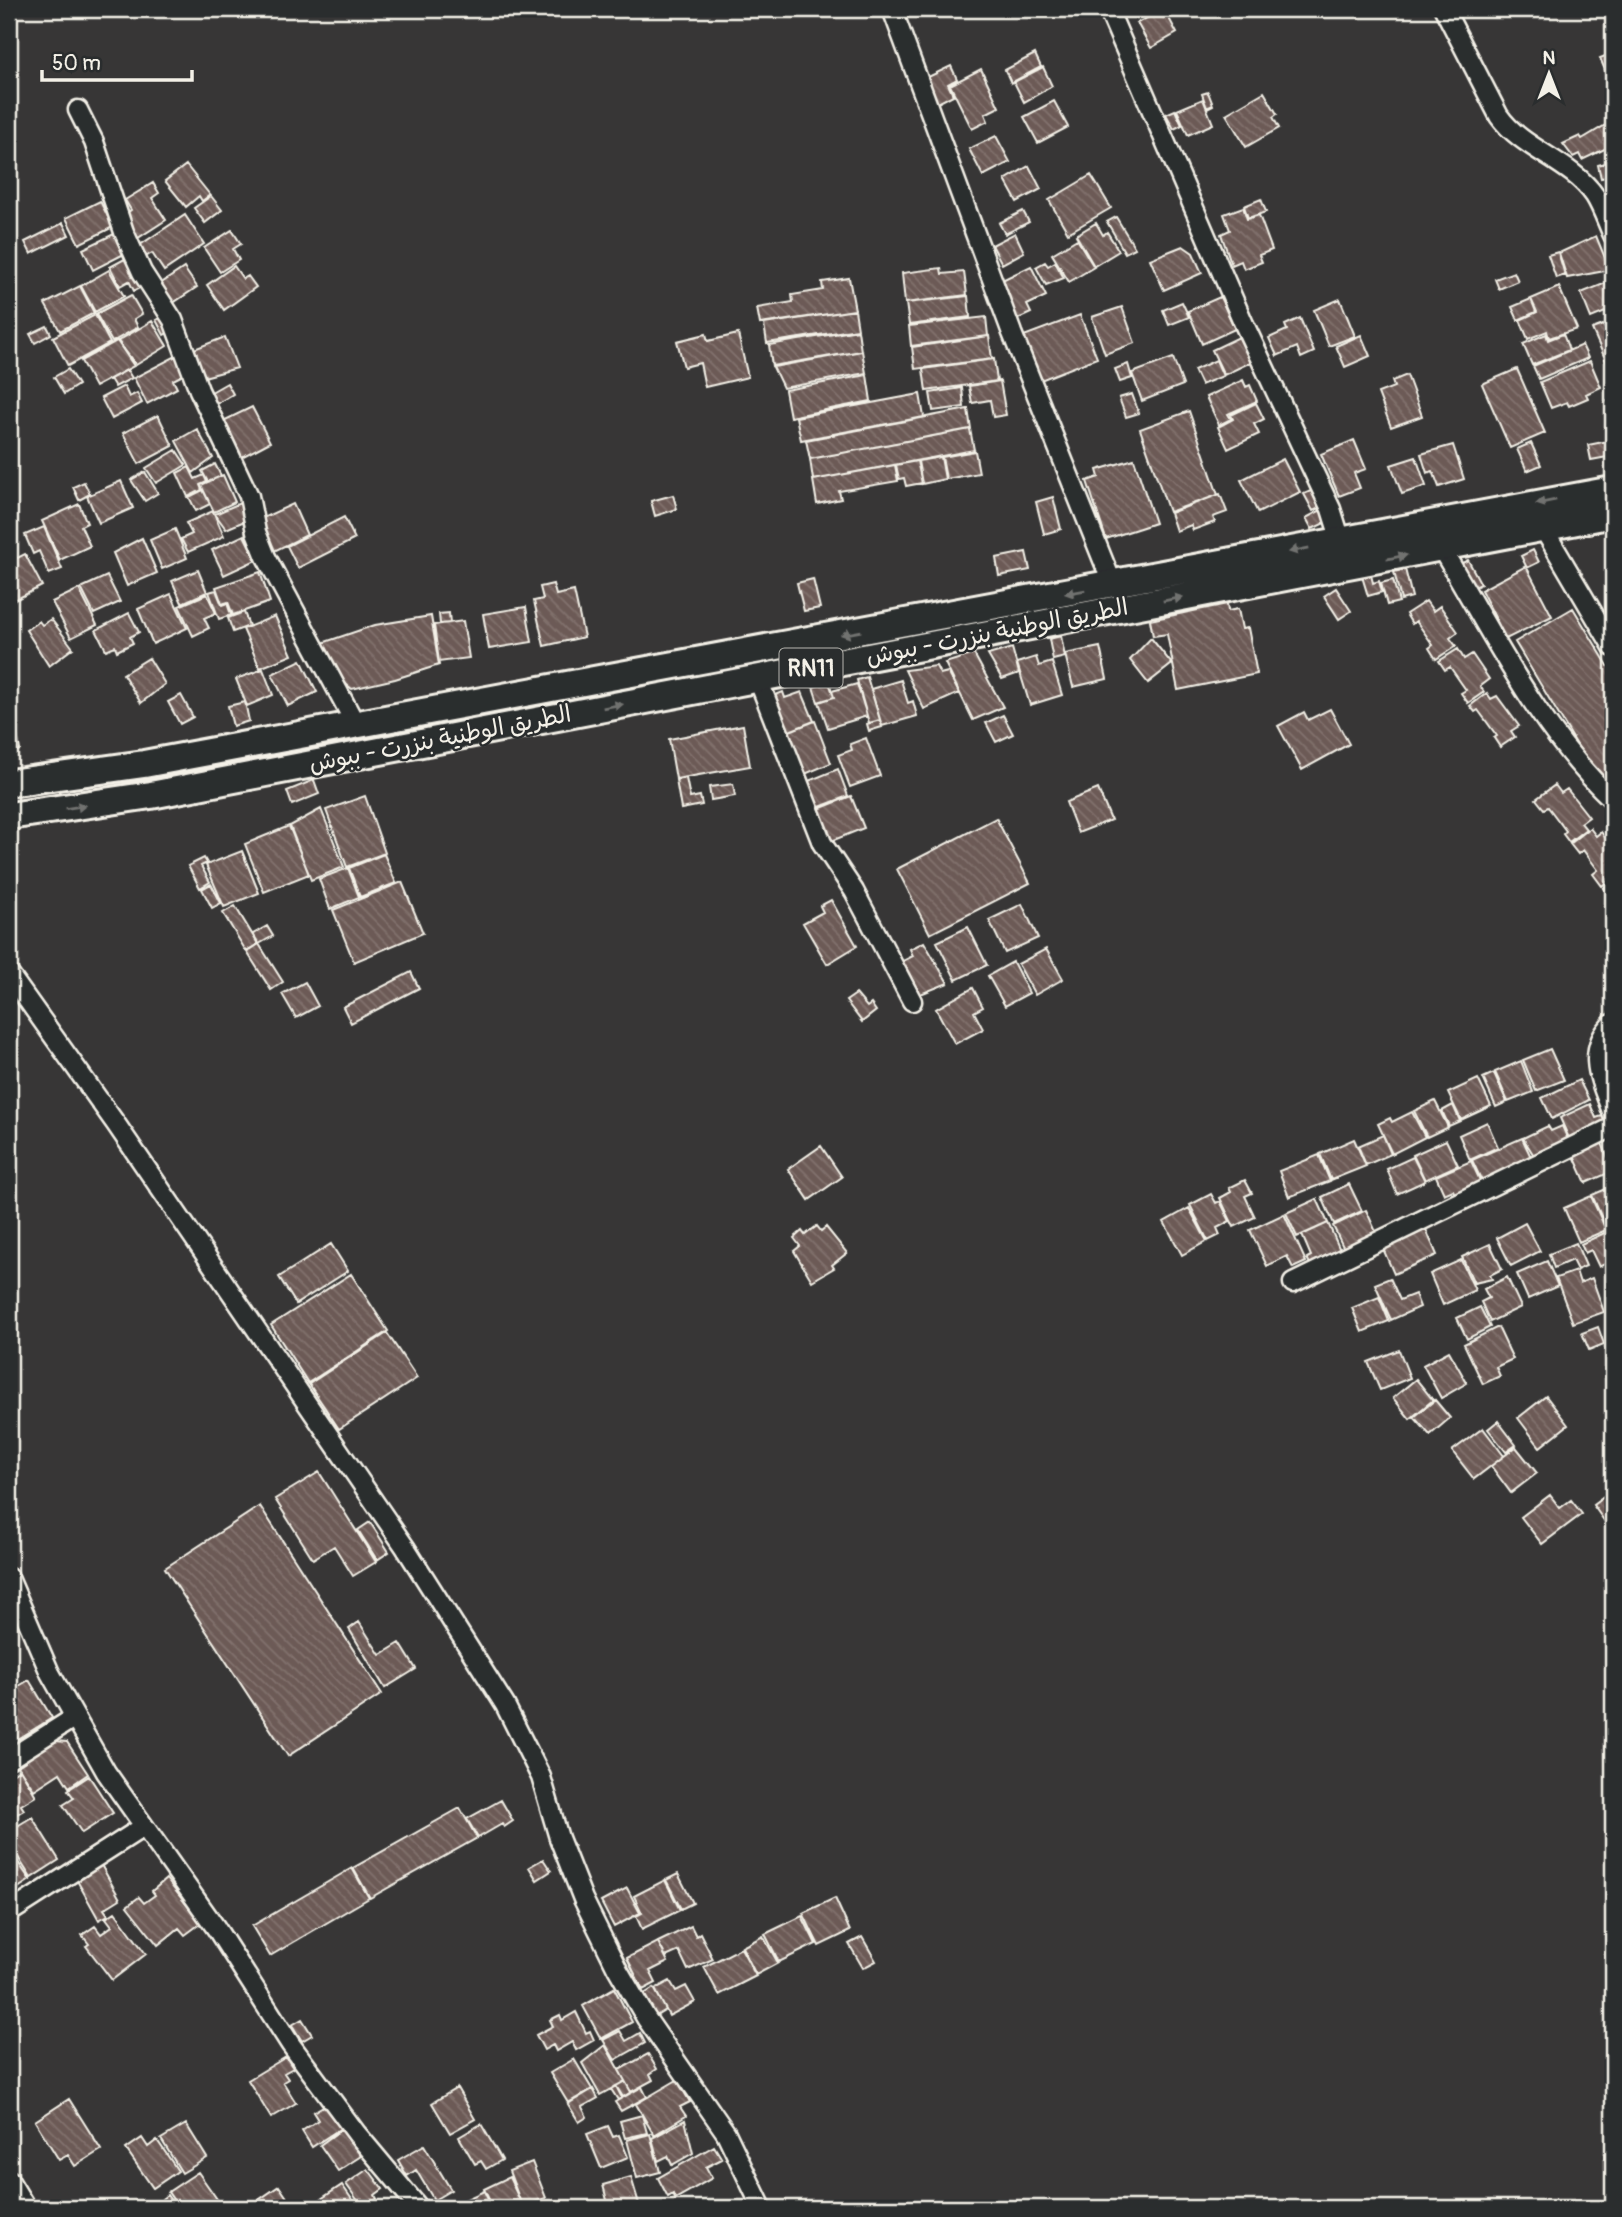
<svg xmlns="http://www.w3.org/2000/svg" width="1622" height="2217" font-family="Pangolin,'Playpen Sans Arabic',sans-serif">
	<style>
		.building { fill: url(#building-back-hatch); stroke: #f4f1e8; stroke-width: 2 }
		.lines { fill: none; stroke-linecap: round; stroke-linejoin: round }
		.street-casing { stroke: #f4f1e8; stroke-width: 23 }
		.primary-casing { stroke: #f4f1e8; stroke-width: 32 }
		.street { stroke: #2a2d2e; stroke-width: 18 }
		.primary { stroke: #2a2d2e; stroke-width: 26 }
		.oneway { fill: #71726f }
		.labels { text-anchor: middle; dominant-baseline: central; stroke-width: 5; stroke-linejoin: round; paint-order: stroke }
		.shield { fill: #2a2d2e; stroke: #b7b6b0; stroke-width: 2 }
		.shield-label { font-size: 23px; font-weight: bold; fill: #f4f1e8 }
		.street-label { font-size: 24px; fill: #f4f1e8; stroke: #2a2d2e }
	</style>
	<defs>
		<pattern id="building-back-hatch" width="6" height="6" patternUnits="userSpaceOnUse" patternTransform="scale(1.75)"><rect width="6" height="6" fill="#6c5a56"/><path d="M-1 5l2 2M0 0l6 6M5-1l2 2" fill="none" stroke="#82726e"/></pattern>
	</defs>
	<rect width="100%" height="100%" fill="#373636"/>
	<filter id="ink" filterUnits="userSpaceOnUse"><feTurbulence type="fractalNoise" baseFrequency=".0143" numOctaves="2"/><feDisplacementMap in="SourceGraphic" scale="14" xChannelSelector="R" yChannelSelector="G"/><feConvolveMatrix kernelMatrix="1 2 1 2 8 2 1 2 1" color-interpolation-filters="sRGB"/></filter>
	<g filter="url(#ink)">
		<path class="building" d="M1164,9L1177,33L1151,48L1137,23Z
			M1613,53V89L1600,58Z
			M1035,54L1041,67L1011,83L1005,70Z
			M951,66L957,79L948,84L953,95L936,104L924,79Z
			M1043,67L1052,86L1024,102L1014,82Z
			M981,69L999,107L985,114L988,121L972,129L950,85Z
			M1208,92L1213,105L1207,108L1202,94Z
			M1264,92L1277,114L1273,117L1279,128L1246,147L1226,114Z
			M1203,99L1213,124L1188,135L1177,110Z
			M1054,101L1068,127L1038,143L1024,117Z
			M1175,110L1182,125L1174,129L1166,114Z
			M1609,123L1613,131V145L1582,160L1579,154L1573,157L1563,144L1580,136L1582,139Z
			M996,136L1010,162L983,176L969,149Z
			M1613,161V176L1601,178L1598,165Z
			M186,165L210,195L202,201L199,196L186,207L165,181Z
			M1029,166L1041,189L1017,202L1005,180Z
			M1091,175L1111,208L1068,233L1049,200Z
			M153,183L159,193L152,198L166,220L135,240L121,217L131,210L125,200Z
			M211,196L222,210L205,223L194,208Z
			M1261,199L1266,212L1248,218L1244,206Z
			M100,201L113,227L79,244L66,218Z
			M1243,207L1247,219L1259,215L1272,250L1259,255L1262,262L1244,269L1241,261L1232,265L1221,234L1230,230L1224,214Z
			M1023,211L1029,222L1005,234L999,223Z
			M185,215L204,244L164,271L152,253L144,258L137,247Z
			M1116,217L1135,248L1125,253L1107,222Z
			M63,223L69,235L31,254L25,242Z
			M1096,223L1103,235L1107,232L1119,251L1094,266L1076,235Z
			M232,230L241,244L233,249L239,260L220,272L204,248Z
			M118,232L128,252L93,270L83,249Z
			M1015,233L1024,252L1002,264L992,245Z
			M1596,236L1610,270L1567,278L1559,253Z
			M1077,239L1094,267L1069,282L1052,254Z
			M1183,246L1193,253L1202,273L1164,290L1150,259Z
			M1558,252L1565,275L1556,278L1548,255Z
			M130,256L145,285L134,291L129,281L120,286L110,267Z
			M1045,262L1048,266L1055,262L1064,278L1046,285L1036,267Z
			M234,266L243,279L248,276L256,287L224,310L207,285Z
			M1031,266L1046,296L1027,305L1031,313L1016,320L998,282Z
			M184,268L197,287L173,303L160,284Z
			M941,268L942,274L964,272L967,295L905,303L902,273Z
			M109,270L124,296L95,312L81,286Z
			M1514,272L1518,281L1499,289L1495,279Z
			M849,278L855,310L760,324L757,308L793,302L792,295L823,290L822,282Z
			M1606,283L1613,309L1591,318L1581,293Z
			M80,286L94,313L60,331L45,304Z
			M1559,287L1577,329L1549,338L1547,331L1528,339L1520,320L1537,312L1531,299Z
			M131,295L142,314L134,319L138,327L112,342L96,314Z
			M968,296L970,317L909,325L906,303Z
			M1220,297L1235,329L1202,344L1188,311Z
			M1340,299L1355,336L1329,346L1314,310Z
			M1531,299L1536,312L1518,320L1512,307Z
			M1182,302L1189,317L1169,325L1163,310Z
			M1122,307L1135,343L1105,354L1092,317Z
			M855,310L858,329L767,343L764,324Z
			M95,315L110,343L68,366L53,337Z
			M166,315L173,330L164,335L156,320Z
			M1080,315L1097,358L1038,381L1021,337Z
			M986,317L988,336L911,346L909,326Z
			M1300,318L1314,352L1301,358L1297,347L1277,356L1269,338L1287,330L1285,325Z
			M152,321L167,346L136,365L118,341Z
			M1603,325L1605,329L1613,325V361L1607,363L1592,329Z
			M47,326L51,334L35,343L30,334Z
			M858,330L861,351L772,366L769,345Z
			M706,334L708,341L738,334L748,377L705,387L700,363L684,367L677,341Z
			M1546,334L1548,340L1563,334L1569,350L1532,365L1523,344Z
			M1361,335L1370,356L1345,367L1336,346Z
			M989,336L992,359L915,369L912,347Z
			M225,337L237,368L204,377L194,349Z
			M1239,337L1251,362L1224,375L1212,350Z
			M117,341L134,366L95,387L81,361Z
			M1582,345L1588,358L1539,379L1533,366Z
			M862,351L866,373L783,388L773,367Z
			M176,356L185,374L173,380L177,388L147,404L134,378Z
			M1173,358L1183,385L1142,401L1132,373Z
			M994,359L997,381L926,391L923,369Z
			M1216,360L1223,376L1201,385L1194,370Z
			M1590,361L1601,387L1586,394L1588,398L1569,406L1567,402L1551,408L1540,382Z
			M1128,364L1132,378L1120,382L1115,369Z
			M68,369L78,385L64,394L54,377Z
			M1517,369L1545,433L1510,448L1482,384Z
			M127,370L132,378L115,387L110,379Z
			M867,375L871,401L790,417L785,390Z
			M1407,375L1422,416L1391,427L1378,393L1394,387L1392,381Z
			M1243,380L1246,387L1250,385L1257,401L1228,414L1231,419L1219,425L1206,397Z
			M1000,381L1006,415L993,417L990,400L972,403L969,386Z
			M227,383L233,394L213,406L206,395Z
			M124,386L129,397L137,393L142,403L112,419L101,398Z
			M962,388L964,407L933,411L930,393Z
			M920,394L924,417L801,440L796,417Z
			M1132,394L1139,413L1126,417L1119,398Z
			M1613,398V416L1607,401Z
			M1256,403L1264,419L1254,424L1259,434L1228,449L1218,427L1233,419L1231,415Z
			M252,407L270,442L238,459L219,423Z
			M968,409L971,429L810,459L806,440Z
			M1189,411L1218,495L1169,512L1140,429Z
			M158,415L173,446L139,464L123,433Z
			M197,429L213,458L193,473L176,441Z
			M970,429L974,450L813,480L810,459Z
			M1354,440L1366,469L1354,473L1360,488L1339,496L1321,454Z
			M1613,440V456L1591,460L1588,445Z
			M1531,443L1541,465L1527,471L1517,449Z
			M1453,445L1464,479L1439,487L1433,471L1427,473L1421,454Z
			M176,450L186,465L156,483L146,468Z
			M975,451L979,473L946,479L942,457Z
			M941,457L945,479L922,484L918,461Z
			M1416,457L1426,486L1402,494L1391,465Z
			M1134,459L1155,523L1106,539L1087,481L1099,477L1097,470Z
			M1283,459L1300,492L1258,513L1241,480Z
			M917,461L922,483L906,486L904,478L899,479L896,465Z
			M215,464L221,476L208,482L202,471Z
			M895,465L898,481L839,491L841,499L817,504L813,480Z
			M189,467L195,479L204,475L207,482L200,485L202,490L188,497L177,473Z
			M145,472L158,493L145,501L131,480Z
			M223,475L235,502L214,512L201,485Z
			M121,481L133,508L99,523L87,496Z
			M84,482L90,494L79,500L73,487Z
			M203,490L210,504L196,511L189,497Z
			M1313,490L1322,507L1313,511L1304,494Z
			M1220,494L1227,512L1213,517L1215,522L1193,530L1191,525L1176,531L1170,513Z
			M673,495L677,509L655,516L651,501Z
			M1053,497L1061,529L1044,534L1036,502Z
			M240,503L247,520L226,529L215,514Z
			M79,504L87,523L81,526L90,546L60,560L42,521Z
			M293,504L307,535L270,553L256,521Z
			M1323,509L1329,521L1312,529L1306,518Z
			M213,511L224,536L188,552L181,539L192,534L186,523Z
			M344,517L355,539L298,568L287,546Z
			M44,527L62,569L49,574L39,551L33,554L25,535Z
			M175,529L187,558L162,569L150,540Z
			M244,535L256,560L224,575L212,550Z
			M142,538L157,573L127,586L113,553Z
			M1533,550L1539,562L1527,568L1521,556Z
			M1026,552L1030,570L999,576L996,558Z
			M25,554L42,586L9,603V562Z
			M1468,560L1481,584L1471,589L1458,565Z
			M1526,566L1552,616L1506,639L1481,590Z
			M1405,569L1412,597L1401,600L1394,572Z
			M198,570L207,592L182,603L172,581Z
			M1370,571L1373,583L1379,581L1382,592L1368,596L1361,573Z
			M260,572L270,602L233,615L228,602L222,604L216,587Z
			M107,576L120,602L94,614L81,588Z
			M813,579L820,608L804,611L797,583Z
			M1393,580L1399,602L1387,605L1381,583Z
			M553,584L556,595L574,591L584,637L544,646L534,601L543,599L540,587Z
			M1336,588L1351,611L1339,619L1324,596Z
			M79,589L97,625L71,638L52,602Z
			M216,590L222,605L227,603L231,615L219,619L209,592Z
			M171,594L187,628L153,644L138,609Z
			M207,594L216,613L204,618L209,628L193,636L179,606Z
			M1426,601L1433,611L1440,606L1458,632L1450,638L1456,646L1436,659L1429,648L1433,645L1416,621L1412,624L1406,614Z
			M1227,604L1228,611L1238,609L1242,629L1248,628L1257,674L1178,690L1167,634L1153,636L1150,620Z
			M526,607L532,642L489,649L483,614Z
			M1573,608L1613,674V785L1604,790L1515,642Z
			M244,612L249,626L233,632L228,618Z
			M129,613L139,632L130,637L133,643L117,651L115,646L106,650L96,630Z
			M449,613L450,623L440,624L439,614Z
			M275,616L292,655L260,668L243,629Z
			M431,616L439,665L395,679L352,689L342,681L322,643L375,625Z
			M51,619L73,648L49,666L26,630L39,621L42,625Z
			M463,621L469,658L439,662L434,625Z
			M1061,636L1065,657L1053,660L1049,639Z
			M1151,638L1172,664L1148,683L1130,660Z
			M1100,647L1107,679L1073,687L1065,654Z
			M1012,648L1019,673L1002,679L988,655Z
			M1458,649L1464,659L1472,654L1489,679L1480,686L1484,692L1468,703L1461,693L1466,690L1450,667L1445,670L1439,661Z
			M974,654L1003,707L973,720L945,663Z
			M1036,657L1039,666L1052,662L1062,695L1030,705L1017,663Z
			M149,658L165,684L141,703L123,674Z
			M301,660L317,692L288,706L272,674Z
			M936,666L940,674L948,672L959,693L924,709L905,670Z
			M263,669L273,695L247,706L236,679Z
			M867,677L880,720L869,723L857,680Z
			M901,680L908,703L913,701L917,716L882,726L871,689Z
			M829,682L834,697L818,702L813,687Z
			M857,684L867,716L828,728L819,702L834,697L832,691Z
			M783,692L785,698L802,692L814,721L782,734L768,698Z
			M9,693L20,750L9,753Z
			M1487,693L1491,699L1497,696L1519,726L1511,731L1515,737L1500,747L1494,738L1497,736L1478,710L1475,712L1470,706Z
			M181,695L193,717L180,724L168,702Z
			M245,702L249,721L233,726L228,706Z
			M1330,709L1349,744L1302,770L1278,726L1304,712L1308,720Z
			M1003,715L1013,734L996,742L986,723Z
			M880,720L882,727L869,731L867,724Z
			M815,721L831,763L798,777L782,734Z
			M743,725L750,766L676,779L669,739Z
			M866,738L880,776L850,787L838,755L852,750L850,744Z
			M838,769L848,796L817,808L806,782Z
			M686,778L690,798L700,796L702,805L681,809L676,780Z
			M314,780L319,794L292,805L287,791Z
			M733,784L735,796L711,800L709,787Z
			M1555,785L1561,793L1567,789L1589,817L1581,823L1586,829L1569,842L1563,834L1566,831L1548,807L1544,809L1536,799Z
			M1098,789L1111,820L1078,833L1066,802Z
			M365,796L385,853L347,867L326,810Z
			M851,796L864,828L829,842L816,810Z
			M321,809L344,867L311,880L290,826Z
			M996,818L1030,883L930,934L897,869Z
			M289,826L309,874L264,892L245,844Z
			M1590,828L1596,836L1601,832L1613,847V877L1602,886L1593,874L1598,870L1583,850L1578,854L1570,844Z
			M242,851L259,893L224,907L206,865Z
			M384,854L396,883L360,897L349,868Z
			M204,858L207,863L201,866L210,882L200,888L188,866Z
			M348,868L359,897L330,909L319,879Z
			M1613,881V894L1611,896L1604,888Z
			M402,882L423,933L354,962L333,910Z
			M211,884L221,903L212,908L202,889Z
			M831,900L857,946L827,964L803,923L823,912L820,906Z
			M1022,904L1038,938L1005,953L989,920Z
			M235,906L258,944L246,951L223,913Z
			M267,926L273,936L259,944L253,934Z
			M968,927L987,965L956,980L937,942Z
			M924,942L948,983L918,995L901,962L913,956L910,949Z
			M259,944L283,982L271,990L247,952Z
			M1046,949L1063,979L1035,995L1018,964Z
			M1013,962L1029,993L1005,1006L988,976Z
			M411,972L419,988L351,1023L343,1007Z
			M305,982L318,1006L296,1018L282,994Z
			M973,988L983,1007L974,1012L983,1029L955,1044L936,1009Z
			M856,994L867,1007L871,1004L876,1011L862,1022L846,1001Z
			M1550,1049L1564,1080L1536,1091L1523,1060Z
			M1521,1061L1533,1092L1508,1102L1495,1072Z
			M1613,1070V1094L1601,1081Z
			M1494,1073L1507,1102L1496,1107L1483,1078Z
			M1478,1079L1491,1106L1461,1120L1448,1093Z
			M1579,1080L1589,1100L1552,1119L1542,1098Z
			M1435,1101L1448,1127L1427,1137L1414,1111Z
			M1590,1104L1596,1118L1602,1116L1608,1128L1572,1145L1560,1118Z
			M1453,1105L1460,1121L1449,1126L1442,1111Z
			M1412,1112L1425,1137L1392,1154L1378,1124L1390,1118L1392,1122Z
			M1487,1122L1498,1147L1470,1160L1459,1135Z
			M1548,1126L1551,1131L1562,1126L1571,1146L1538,1162L1523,1138Z
			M1383,1135L1391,1154L1366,1165L1358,1146Z
			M1522,1138L1531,1157L1521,1161L1524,1169L1484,1186L1472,1160Z
			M1354,1139L1366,1166L1331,1180L1320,1154Z
			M1446,1140L1458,1165L1425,1180L1413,1155Z
			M1602,1143L1613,1171L1586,1183L1574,1156Z
			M821,1146L842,1177L809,1200L788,1169Z
			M1319,1155L1330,1181L1289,1197L1279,1171Z
			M1413,1157L1425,1181L1397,1194L1387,1169Z
			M1471,1161L1483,1187L1457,1199L1453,1190L1444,1194L1436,1176Z
			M1245,1180L1252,1193L1245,1196L1255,1217L1234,1227L1220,1198L1231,1192L1229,1188Z
			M1349,1184L1362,1211L1334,1224L1322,1197Z
			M1613,1186V1227L1607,1230L1592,1195Z
			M1211,1194L1216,1203L1220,1201L1230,1221L1217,1228L1220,1235L1208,1241L1190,1205Z
			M1591,1196L1606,1230L1579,1242L1564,1208Z
			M1317,1199L1328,1223L1297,1237L1286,1213Z
			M1189,1208L1207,1241L1182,1255L1164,1222Z
			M1366,1210L1377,1234L1344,1249L1333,1226Z
			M1284,1214L1306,1262L1293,1268L1287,1256L1267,1266L1250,1230Z
			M1328,1223L1340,1250L1310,1264L1307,1258L1311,1256L1302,1235Z
			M1525,1223L1540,1251L1511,1266L1497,1238Z
			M1424,1225L1437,1255L1394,1274L1381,1244Z
			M817,1226L821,1231L826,1227L847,1253L832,1265L834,1268L812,1281L794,1251L800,1246L794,1238L802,1231L805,1235Z
			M1613,1229V1260L1599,1267L1591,1250L1585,1253L1581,1244Z
			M1576,1243L1586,1266L1577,1270L1572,1260L1554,1268L1549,1254Z
			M331,1244L348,1271L296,1304L279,1277Z
			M1490,1244L1502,1269L1490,1275L1492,1279L1474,1283L1462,1257Z
			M1461,1260L1475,1290L1443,1305L1430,1274Z
			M1547,1261L1558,1286L1528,1299L1517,1274Z
			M1576,1271L1580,1283L1592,1278L1604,1312L1573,1323L1556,1278Z
			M351,1274L388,1331L308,1383L271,1325Z
			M1507,1277L1521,1307L1490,1322L1481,1302L1489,1298L1484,1289Z
			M1390,1278L1400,1300L1415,1294L1420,1307L1391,1320L1375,1284Z
			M1379,1297L1389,1321L1362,1332L1352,1308Z
			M1480,1307L1490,1327L1467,1339L1457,1318Z
			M1498,1327L1513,1359L1496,1367L1500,1376L1483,1384L1464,1344Z
			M1598,1327L1604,1344L1589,1350L1582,1333Z
			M387,1333L417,1378L339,1429L309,1384Z
			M1399,1350L1410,1378L1380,1390L1368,1362Z
			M1449,1351L1467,1383L1441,1398L1423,1365Z
			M1416,1379L1433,1400L1410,1419L1393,1398Z
			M1546,1396L1568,1425L1540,1447L1518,1418Z
			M1435,1400L1450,1418L1430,1435L1414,1417Z
			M1498,1421L1516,1445L1506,1452L1488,1429Z
			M1483,1428L1504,1456L1474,1479L1452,1451Z
			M1516,1447L1537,1473L1511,1493L1491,1466Z
			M319,1472L376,1562L353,1576L334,1546L313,1559L275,1499Z
			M1613,1490V1533L1593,1505Z
			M1550,1495L1560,1508L1571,1500L1582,1514L1542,1544L1521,1517Z
			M260,1506L382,1694L288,1756L165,1568Z
			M370,1522L389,1552L377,1560L358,1530Z
			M359,1622L380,1655L400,1643L416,1669L385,1688L349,1629Z
			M29,1680L52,1718L18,1739L9,1723V1692Z
			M55,1741L67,1742L88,1774L69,1787L60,1773L34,1790L17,1765Z
			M20,1769L36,1796L21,1805L24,1810L10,1818L9,1776Z
			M89,1776L113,1813L82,1833L63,1805L74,1798L68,1790Z
			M501,1800L513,1821L504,1827L502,1824L478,1838L467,1819Z
			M460,1808L477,1838L370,1898L353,1868Z
			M32,1817L59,1860L31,1878L9,1843V1831Z
			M9,1849L30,1880L9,1894Z
			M543,1859L551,1871L537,1880L529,1867Z
			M100,1863L120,1899L104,1909L108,1915L99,1920L75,1877Z
			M352,1868L369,1898L270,1956L252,1926Z
			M678,1874L693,1903L681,1909L666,1880Z
			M166,1879L201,1923L185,1935L179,1928L158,1945L127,1906L139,1897L144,1903L155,1895L152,1891Z
			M665,1880L680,1910L642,1929L636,1916L642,1913L634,1896Z
			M627,1888L640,1913L614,1927L601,1902Z
			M835,1898L850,1931L819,1946L803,1913Z
			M115,1912L146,1954L112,1980L86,1946L89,1944L82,1935L95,1926L101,1934L112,1926L106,1918Z
			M802,1916L816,1944L779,1962L765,1934Z
			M691,1926L696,1936L700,1933L713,1959L688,1970L679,1951L666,1957L658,1942Z
			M763,1936L778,1963L756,1975L742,1947Z
			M862,1937L876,1961L863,1968L849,1944Z
			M658,1942L668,1962L650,1971L656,1983L643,1990L627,1958Z
			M741,1948L756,1976L719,1995L704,1967Z
			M670,1981L676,1991L686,1986L695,2002L669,2016L655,1989Z
			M614,1988L632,2022L601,2039L583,2006Z
			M654,1988L666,2010L656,2016L644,1994Z
			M576,2012L586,2033L590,2031L594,2040L576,2050L572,2042L556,2051L553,2045L544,2050L536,2035L553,2026L550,2020L560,2015L562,2020Z
			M302,2019L312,2035L302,2041L292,2025Z
			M620,2031L626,2041L640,2033L645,2043L615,2060L603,2040Z
			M605,2045L625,2081L600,2095L582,2063Z
			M648,2054L657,2069L650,2074L653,2080L631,2092L619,2070Z
			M286,2057L293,2068L284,2073L288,2079L283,2082L296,2103L271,2118L248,2080Z
			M574,2059L592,2089L568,2103L550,2073Z
			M677,2080L690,2102L680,2107L686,2116L654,2135L636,2104Z
			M625,2081L631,2092L623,2097L616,2086Z
			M616,2086L622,2098L618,2100L611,2089Z
			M642,2087L647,2097L621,2111L615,2102Z
			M457,2088L475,2119L450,2133L432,2103Z
			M593,2089L598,2098L582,2107L587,2117L579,2122L568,2104Z
			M69,2099L101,2150L75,2166L68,2155L59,2160L35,2121Z
			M325,2105L341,2128L312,2147L302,2131L318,2120L313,2112Z
			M642,2115L647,2133L625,2138L620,2121Z
			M685,2120L693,2153L672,2165L668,2156L658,2161L652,2138Z
			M186,2124L207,2158L182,2173L161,2139Z
			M481,2124L502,2160L486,2169L481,2161L475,2164L459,2137Z
			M608,2126L613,2137L619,2135L628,2157L601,2168L587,2134Z
			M342,2129L361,2156L338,2171L320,2145Z
			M650,2134L660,2172L637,2178L627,2140Z
			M142,2138L148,2147L157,2140L178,2171L153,2188L126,2149Z
			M424,2145L451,2190L434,2200L416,2170L407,2176L398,2160Z
			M714,2146L722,2159L706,2167L712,2178L675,2199L673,2194L668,2197L658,2178Z
			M532,2162L546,2198L522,2206L509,2171Z
			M368,2169L383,2189L375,2195L377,2199L363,2208L346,2184Z
			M198,2172L219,2202L210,2208H179L168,2192Z
			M509,2177L523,2207L493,2208L484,2189Z
			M631,2177L640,2207L609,2208L603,2185Z
			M342,2185L358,2208H328L321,2199Z
			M279,2186L290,2202L295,2199L301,2208H247Z
			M484,2191L492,2208H465L462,2201Z
			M167,2195L176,2208H168L162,2199Z
			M320,2201L325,2208H312L311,2207Z"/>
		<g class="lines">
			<defs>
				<path id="street" d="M892,9L1012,333L1113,585
					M1108,9L1244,324L1331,509L1341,541
					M1444,9L1499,116C1523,150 1571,161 1595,196C1602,207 1607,222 1613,235
					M78,110L94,142L124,232L142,272L173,320L199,390L249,496L256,532L266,557L355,723
					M1543,528L1613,647
					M1441,548C1493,634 1539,731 1613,800
					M758,679L822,843L854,891L912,1001
					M9,974L116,1124L405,1547L505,1705L541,1777L559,1838L583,1899L617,1968L646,2018L726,2133L762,2208
					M1613,1023C1584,1051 1601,1082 1613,1114
					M1293,1283L1613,1127
					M9,1578L50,1673L106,1772L216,1928L291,2045L357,2134L419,2208
					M9,1759L75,1717
					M9,1913L143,1827
					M9,2180L26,2208"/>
				<path id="primary" d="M9,783L144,764L1613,490
					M9,816L151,795L1613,514"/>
			</defs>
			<use href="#street" class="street-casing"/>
			<use href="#primary" class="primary-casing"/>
			<use href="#street" class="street"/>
			<use href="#primary" class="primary"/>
		</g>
		<defs><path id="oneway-solid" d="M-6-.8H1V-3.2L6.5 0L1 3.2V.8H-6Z" transform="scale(1.75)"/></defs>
		<g class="oneway">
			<use href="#oneway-solid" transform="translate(1546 502) rotate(169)"/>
			<use href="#oneway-solid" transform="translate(1299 550) rotate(169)"/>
			<use href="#oneway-solid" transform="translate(1397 557) rotate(-11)"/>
			<use href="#oneway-solid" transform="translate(1075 592) rotate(170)"/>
			<use href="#oneway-solid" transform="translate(1173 599) rotate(-11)"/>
			<use href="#oneway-solid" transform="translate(851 633) rotate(170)"/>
			<use href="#oneway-solid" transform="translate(613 706) rotate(-10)"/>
			<use href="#oneway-solid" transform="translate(76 807) rotate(-9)"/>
		</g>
	</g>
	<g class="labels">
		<rect class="shield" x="779.5" y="648.5" width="63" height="39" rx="5"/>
		<g class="shield-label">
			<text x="811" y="668">RN11</text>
		</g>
		<g class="street-label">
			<text transform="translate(997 632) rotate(-11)">الطريق الوطنية بنزرت - ببوش</text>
			<text transform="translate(440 739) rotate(-11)">الطريق الوطنية بنزرت - ببوش</text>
		</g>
	</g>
	<rect width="1622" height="2217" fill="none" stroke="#2a2d2e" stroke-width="35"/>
	<rect x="18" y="18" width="1587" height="2182" fill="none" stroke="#f4f1e8" stroke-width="2.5" filter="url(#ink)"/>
	<g transform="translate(1549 74)" stroke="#2a2d2e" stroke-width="5" paint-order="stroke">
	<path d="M0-5L12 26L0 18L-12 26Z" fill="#f4f1e8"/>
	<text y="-10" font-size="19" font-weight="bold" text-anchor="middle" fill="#f4f1e8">N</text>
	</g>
	<path d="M42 70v10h150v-10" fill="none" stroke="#f4f1e8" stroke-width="3.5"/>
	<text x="52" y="70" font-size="21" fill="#f4f1e8" stroke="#2a2d2e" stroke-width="5" paint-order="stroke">50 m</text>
</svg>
